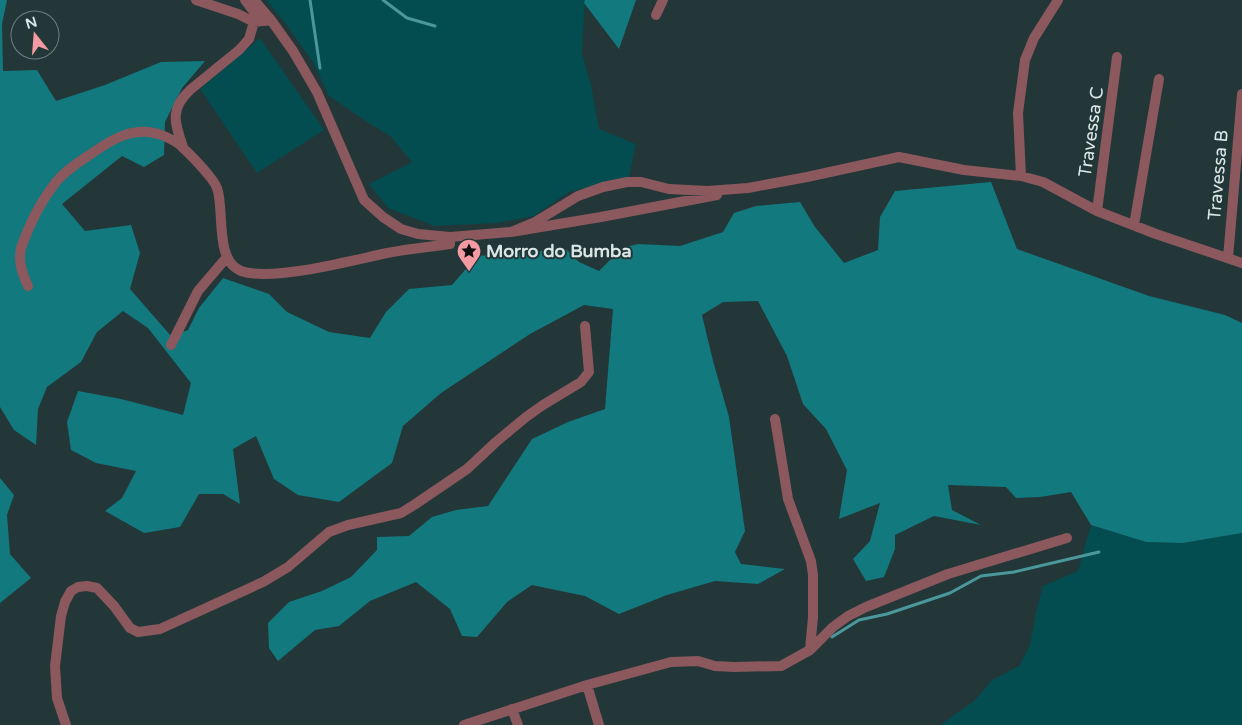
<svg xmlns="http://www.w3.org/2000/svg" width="1242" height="725" font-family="'Varela Round',sans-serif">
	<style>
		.green { fill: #034c50 }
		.forest { fill: #12797e }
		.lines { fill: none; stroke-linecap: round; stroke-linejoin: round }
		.stream { stroke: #4b989c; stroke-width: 3 }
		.street { stroke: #8a585d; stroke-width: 10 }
		.labels { text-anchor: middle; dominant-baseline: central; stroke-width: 4; stroke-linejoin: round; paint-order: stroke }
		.street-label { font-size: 18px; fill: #dbe7e7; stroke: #233738 }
		.poi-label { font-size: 18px; font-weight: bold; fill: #dbe7e7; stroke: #233738; text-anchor: start }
	</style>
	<rect width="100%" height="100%" fill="#233738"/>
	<path class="green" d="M266,0H585L582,53L591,85L599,129L636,144L629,177L569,192L534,216L497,223L434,226L388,208L369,184L412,162L390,136L367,122L329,96L313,62L283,20Z
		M260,38L324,130L257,173L200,89Z
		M1091,525L1146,542L1183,543L1242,533V725H940L974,701L992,680L1019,666L1030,645L1036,612L1043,586L1078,571Z"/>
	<path class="forest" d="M0,0H7L2,24L3,71L37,70L56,101L105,85L161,62L205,61L182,88L165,122L164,155L144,167L122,156L62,204L85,231L131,225L140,253L130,289L171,336L188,330L199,308L223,278L269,294L287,312L329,332L370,338L386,312L409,289L452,285L477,256L566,249L579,262L599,271L622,248L638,244L680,246L723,232L734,213L756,206L800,202L815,227L844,263L878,250L880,217L895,191L991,182L1017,249L1149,296L1225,315L1242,323V533L1183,543L1146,542L1091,525L1071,492L1040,497L1016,498L1006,487L948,485L952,510L981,525L934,516L895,535V549L884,577L866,581L853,559L870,541L880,503L839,519L847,470L826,429L803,404L787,356L758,301L723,302L702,315L713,361L729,417L745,531L735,552L741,564L785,569L758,584L715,581L667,595L619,614L585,596L532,585L507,602L477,637L462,636L450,609L416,582L370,601L339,626L315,630L278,661L269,648L268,623L289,602L322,591L351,577L377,550V537L409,536L432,517L456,510L488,506L532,439L568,422L605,409L613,309L584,305L530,334L441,393L403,426L392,463L339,502L298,495L274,479L256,436L233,449L240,504L223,494H199L180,527L144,533L105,511L122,498L136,471L96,463L71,450L67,422L78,391L121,399L183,415L191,383L148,328L123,311L97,332L81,362L47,387L38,409L36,445L14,430L0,407Z
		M585,0H636L619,49L584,3Z
		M0,478L14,495L7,515L10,554L31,578L0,603Z"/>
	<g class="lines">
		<path class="stream" d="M310,0L320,68
			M383,0L407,18L435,26
			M832,637L859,620L887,614L950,593L981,576L1014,572L1099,552"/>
		<path class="street" d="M196,0L238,14L254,22L271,20
			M245,0L261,21
			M254,0L271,20L293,51L317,92L364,200L383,217L401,229L418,234L450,237L511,232L601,217L717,195
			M656,15L663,0
			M183,147C175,123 169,110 190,90L239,50L249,39L254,22
			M1021,176L1018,113L1025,60L1034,38L1058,0
			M1097,211L1117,57
			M1134,225L1159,79
			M511,232L535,222L578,196L603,187L627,182H641L669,189L707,191L748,188L807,177L899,157L964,170L1021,176L1043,182L1097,211L1156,234L1242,263
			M1228,258L1242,94
			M28,286C22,273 18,262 21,248C29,225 41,201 56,182C65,171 77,163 88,156C112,139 135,124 164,136C171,139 178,142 183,148C191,155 214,179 217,188C225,210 214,260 241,271C272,282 353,260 387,253C408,249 429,247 450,244V237
			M171,345L198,291L227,257
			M775,419L788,499L811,561L813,575V617L810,650
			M587,685L599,725
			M512,709L518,725
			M66,725L57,698L55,666L61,616L65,602L71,591L78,587L87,586L97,588L114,606L130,628L138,632L160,629L263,582L288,567L329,532L348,525L401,513L414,505L467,469L496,442L526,417L543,405L581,382L589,372L585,326
			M464,725L587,685L671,662L698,661L715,666L734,667L781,666L810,650L833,627L848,616L866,607L948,574L1067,538"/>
	</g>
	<defs>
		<symbol id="sight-pin" viewBox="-11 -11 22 30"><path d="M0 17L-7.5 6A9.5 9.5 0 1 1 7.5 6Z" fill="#f49aa3" stroke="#233738"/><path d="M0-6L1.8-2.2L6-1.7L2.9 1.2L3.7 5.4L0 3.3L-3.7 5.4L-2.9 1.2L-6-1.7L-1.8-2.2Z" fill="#111"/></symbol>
	</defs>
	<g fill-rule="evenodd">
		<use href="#sight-pin" x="455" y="237" width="28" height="38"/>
	</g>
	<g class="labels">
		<g class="street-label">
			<text transform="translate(1091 132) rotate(-82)">Travessa C</text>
			<text transform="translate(1218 175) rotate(-85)">Travessa B</text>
		</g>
		<g class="poi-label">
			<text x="486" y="251">Morro do Bumba</text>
		</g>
	</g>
	<g transform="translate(35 35) rotate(343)"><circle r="24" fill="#233738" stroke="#6d7d7e"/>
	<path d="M0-4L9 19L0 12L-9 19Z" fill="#f49aa3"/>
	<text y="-8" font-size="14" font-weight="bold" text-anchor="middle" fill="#dbe7e7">N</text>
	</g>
</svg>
